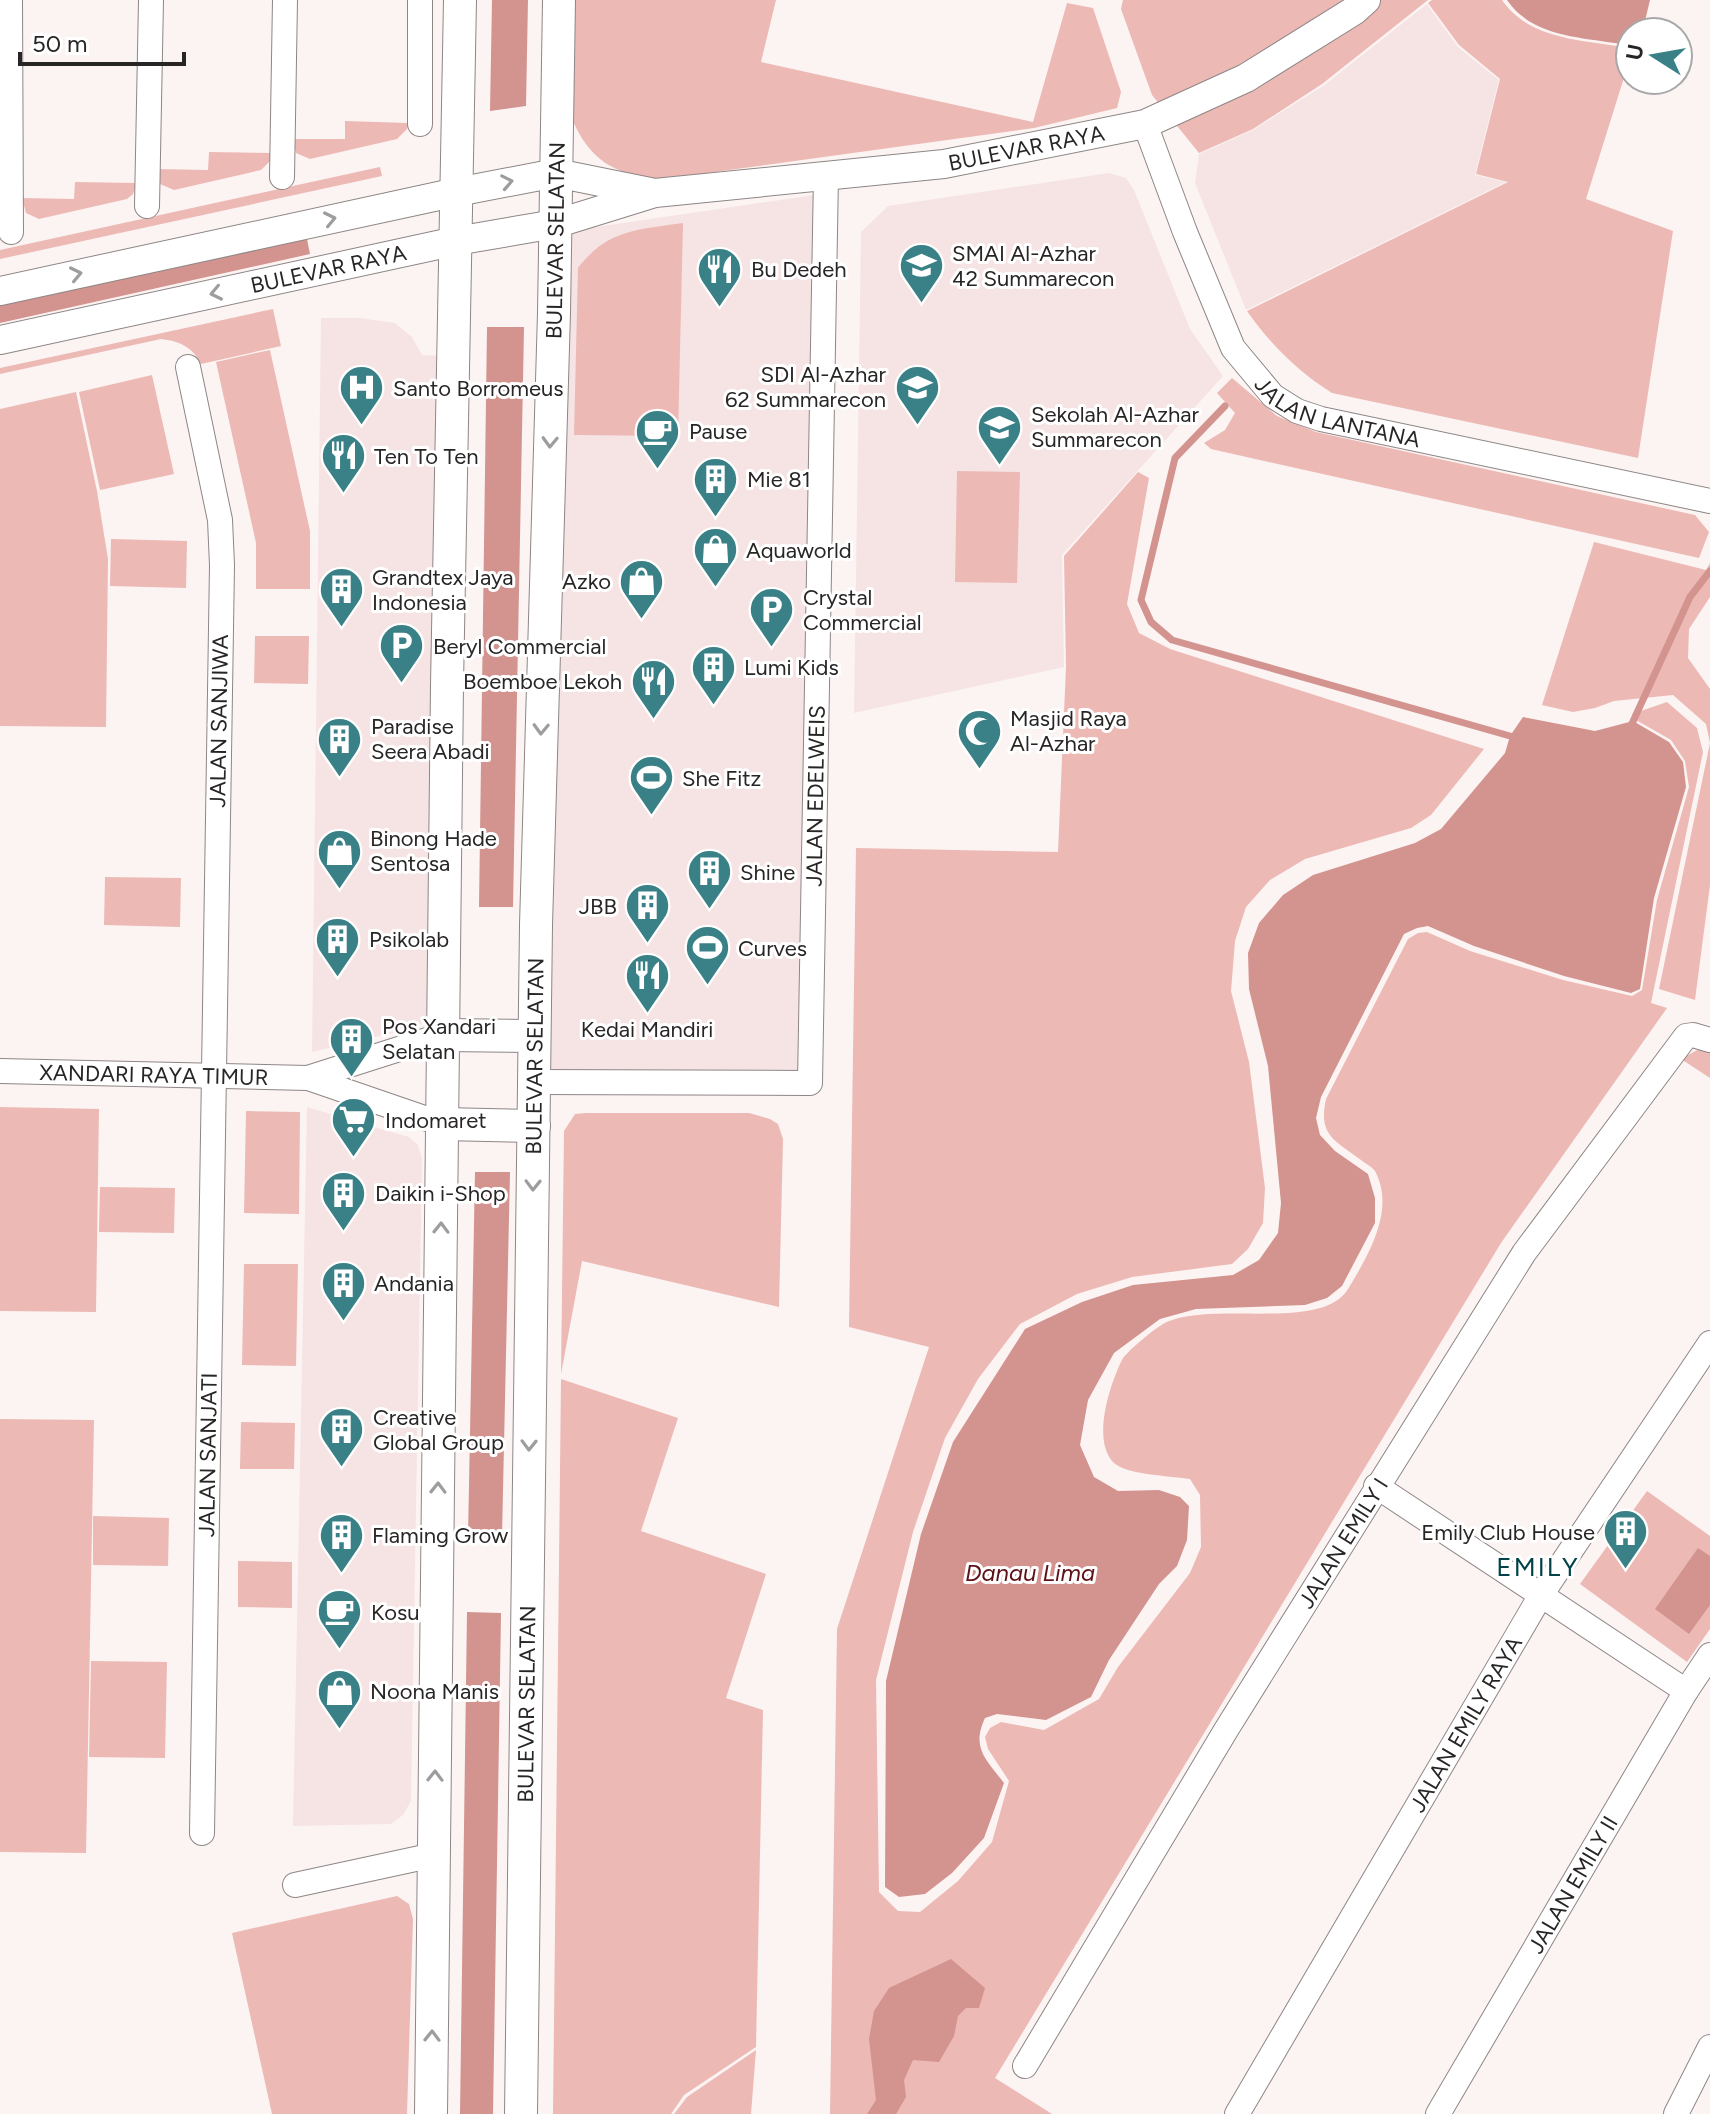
<svg xmlns="http://www.w3.org/2000/svg" width="1710" height="2114" font-family="Figtree,sans-serif">
	<style>
		.built { fill: #f5e4e3 }
		.green { fill: #ecb9b5 }
		.water { fill: #d3938f }
		.lines { fill: none; stroke-linecap: round; stroke-linejoin: round }
		.stream { stroke: #d3938f; stroke-width: 7 }
		.minor-casing { stroke: #8e8686; stroke-width: 26 }
		.tertiary-casing { stroke: #8e8686; stroke-width: 30 }
		.secondary-casing { stroke: #8e8686; stroke-width: 34 }
		.minor { stroke: #fff; stroke-width: 24 }
		.tertiary { stroke: #fff; stroke-width: 28 }
		.secondary { stroke: #fff; stroke-width: 32 }
		.oneway { stroke: #9e9d9d }
		.labels { text-anchor: middle; dominant-baseline: central; stroke-width: 6; stroke-linejoin: round; paint-order: stroke }
		.street-label { font-size: 22px; fill: #282525; stroke: #fff }
		.poi-label { font-size: 22px; fill: #282525; stroke: #fff; text-anchor: start }
		.water-label { font-size: 24px; font-style: italic; fill: #5e1116; stroke: #fff }
		.quarter-label { font-size: 26px; letter-spacing: 2px; fill: #004247; stroke: #fff }
	</style>
	<rect width="100%" height="100%" fill="#fcf4f3"/>
	<path class="built" d="M1427,4L1458,47L1499,80L1475,175L1506,182L1246,310L1195,183L1199,154L1253,130L1323,86Z
		M1109,173L1126,178L1134,190L1190,329L1223,376L1062,555L1064,667L854,713L861,232L888,206Z
		M814,195L798,1075H540L562,232Z
		M321,318H359L395,323L412,337L422,355L440,356L429,1003L425,1019L418,1027L312,1052Z
		M307,1107L409,1137L418,1145L422,1159L411,1801L403,1815L391,1824L293,1826Z"/>
	<path class="green" d="M569,0H776L761,62L1033,122L1067,3L1093,8L1121,92L1117,108L1034,128L656,180C613,172 591,162 572,119Z
		M1123,0H1428L1322,84L1253,129L1199,153L1152,95L1121,9Z
		M1432,0H1502C1530,41 1586,40 1630,48L1627,68L1586,199L1673,231L1638,458L1332,393C1298,372 1270,344 1247,311L1508,182L1476,174L1500,79L1459,45L1428,3Z
		M345,121L408,123L407,129L397,139L310,159L296,153L293,139H345Z
		M209,152L272,153L271,160L261,170L174,190L160,184L156,169L208,170Z
		M380,167L382,176L0,259V250Z
		M75,182L137,183L133,194L127,199L39,219L26,213L22,198L74,199Z
		M683,223L678,436L574,435L578,268C608,229 637,230 683,223Z
		M273,309L281,346L201,364C193,347 179,341 161,339L0,374V368Z
		M270,350L310,531V589H256V543L216,362Z
		M152,375L174,474L100,490L79,392Z
		M1232,378L1277,416L1316,432L1695,515L1709,532L1699,558L1211,449L1204,443L1225,430L1235,413L1217,393Z
		M76,392L97,491L108,559L106,727L0,726V409Z
		M957,471L1020,472L1017,583L955,582Z
		M1138,472L1149,478L1127,604L1139,633L1170,649L1484,749L1431,815L1411,828L1305,859L1270,880L1246,907L1235,941L1231,991L1249,1062L1265,1188L1263,1223L1248,1249L1232,1264L1132,1277L1077,1294L1020,1324L978,1379L945,1438L913,1532L876,1680L879,1892L898,1911L920,1912L958,1881L992,1842L1009,1781L988,1749L985,1737L990,1728L1001,1722L1044,1730L1099,1699L1118,1667L1190,1573L1201,1547L1200,1495L1190,1479C1172,1476 1127,1475 1114,1463C1091,1441 1110,1384 1122,1360C1126,1352 1154,1329 1163,1324C1210,1299 1321,1333 1348,1289C1368,1256 1396,1210 1375,1171C1372,1167 1365,1163 1361,1160C1334,1140 1318,1135 1326,1099L1408,939L1418,933L1427,932L1470,951L1563,980L1632,996L1642,990L1657,900L1689,787L1685,761L1671,740L1636,720L1632,714L1667,702L1697,728L1703,752L1651,1003L1667,1008L1501,1243L995,2078L1052,2114H830L837,1629L929,1347L849,1327L856,848L1058,852L1066,667L1064,556Z
		M111,539L187,541L186,588L110,586Z
		M1594,542L1706,570L1710,563V597L1689,629L1688,658L1710,689V743L1706,724L1673,695L1614,701L1595,708L1573,712L1542,705Z
		M255,636H309L308,684L254,683Z
		M1710,743V885L1695,1000L1659,989Z
		M105,877L181,878L180,927L104,925Z
		M1699,1049L1710,1052V1078L1681,1059Z
		M0,1107L99,1109L96,1312L0,1311Z
		M246,1111L300,1112L299,1214L244,1213Z
		M586,1113H749L770,1119L778,1124L783,1139L779,1307L582,1261L561,1374L564,1131L575,1114Z
		M100,1187L175,1188L174,1233L99,1232Z
		M244,1264H298L296,1366L242,1365Z
		M561,1379L678,1418L641,1531L766,1574L726,1698L763,1710L756,2047L684,2095L671,2114H553Z
		M0,1419L94,1420L86,1853L0,1852Z
		M241,1422L295,1423L294,1469H240Z
		M1647,1491L1710,1536V1629L1687,1662L1580,1584Z
		M93,1516L169,1518L168,1566L93,1565Z
		M238,1561L292,1562V1608L238,1607Z
		M91,1661L167,1662L165,1758L89,1757Z
		M397,1896L409,1904L413,1919L407,2114H272L232,1933Z
		M756,2050L751,2114H674L687,2097Z"/>
	<path class="water" d="M492,0H528L526,106L490,111Z
		M1507,0H1650L1643,29L1641,32H1630V42L1621,44C1581,37 1532,37 1507,0Z
		M306,234L310,254L0,323V302Z
		M487,327H524L513,907H479Z
		M1523,717L1595,731L1633,721L1669,742L1683,762L1686,787L1654,898L1640,989L1631,993L1564,976L1474,946L1428,926L1417,928L1404,934L1321,1097L1316,1118L1320,1135L1335,1151L1368,1174L1375,1198V1223L1342,1286L1327,1298L1305,1305L1196,1309L1160,1319L1114,1353L1088,1400L1080,1445L1094,1477L1118,1491L1159,1490L1180,1497L1189,1506L1187,1540L1177,1566L1159,1584L1109,1660L1091,1697L1046,1720L997,1714L985,1718C971,1748 986,1759 1004,1783L984,1838L952,1873L925,1894L899,1897L885,1887L886,1681L921,1534L953,1442L1025,1329L1082,1302L1133,1285L1233,1275L1259,1260L1278,1233L1281,1203L1268,1066L1249,989L1248,953L1259,923L1283,895L1313,875L1415,843L1441,829L1505,753L1510,736Z
		M475,1172H510L502,1537H468Z
		M1698,1548L1710,1556V1605L1689,1634L1655,1609Z
		M467,1612L501,1613L493,2114H460Z
		M951,1959L985,1988L979,2008H966L958,2016L954,2036L939,2062L913,2060L904,2080L906,2097L896,2114H867L876,2100L869,2039L874,2011L889,1988Z"/>
	<g class="lines">
		<path class="stream" d="M1225,406L1175,458L1141,600L1151,622L1172,640L1510,736
			M1630,728L1690,597L1710,571"/>
		<defs>
			<g id="minor">
				<path d="M10,0L11,232"/>
				<path d="M420,124V0"/>
				<path id="s1" d="M1145,124L1185,232L1233,348L1273,396L1297,411L1321,419L1710,501"/>
				<path d="M282,177L285,0"/>
				<path d="M147,206L151,0"/>
				<path d="M188,367L220,520L222,565L202,1833"/>
				<path id="s2" d="M0,1071L308,1078L442,1124"/>
				<path d="M308,1078L443,1035"/>
				<path id="s3" d="M533,1082L810,1083L826,175"/>
				<path d="M1376,1486L1686,1691"/>
				<path d="M295,1885L434,1855"/>
				<path id="s4" d="M1025,2066L1226,1730L1524,1253L1686,1036L1693,1035L1710,1040"/>
				<path id="s5" d="M1237,2114L1541,1595L1710,1343"/>
				<path id="s6" d="M1438,2114L1686,1691L1710,1655"/>
				<path d="M1676,2114L1710,2047"/>
			</g>
			<g id="tertiary">
				<path d="M0,291L457,192L556,173L650,192"/>
				<path id="s7" d="M0,340L456,241L555,224L655,193L944,164L1145,124L1246,78L1355,10L1366,0"/>
			</g>
			<g id="secondary">
				<path d="M443,1035L534,1036"/>
				<path d="M442,1124L534,1126"/>
				<path d="M431,2114L447,685L460,0"/>
				<path id="s8" d="M521,2114L536,925L554,313L559,0"/>
			</g>
		</defs>
		<use href="#minor" class="minor-casing"/>
		<use href="#tertiary" class="tertiary-casing"/>
		<use href="#secondary" class="secondary-casing"/>
		<use href="#minor" class="minor"/>
		<use href="#tertiary" class="tertiary"/>
		<use href="#secondary" class="secondary"/>
	</g>
	<defs><path id="oneway-chevron" d="M-2-3.5L2.5 0L-2 3.5" fill="none" stroke-width="1.6" stroke-linecap="round" stroke-linejoin="round" transform="scale(2)"/></defs>
	<g class="oneway">
		<use href="#oneway-chevron" transform="translate(507 182) rotate(-11)"/>
		<use href="#oneway-chevron" transform="translate(330 219) rotate(-12)"/>
		<use href="#oneway-chevron" transform="translate(76 274) rotate(-12)"/>
		<use href="#oneway-chevron" transform="translate(216 293) rotate(168)"/>
		<use href="#oneway-chevron" transform="translate(550 442) rotate(92)"/>
		<use href="#oneway-chevron" transform="translate(541 729) rotate(92)"/>
		<use href="#oneway-chevron" transform="translate(533 1185) rotate(91)"/>
		<use href="#oneway-chevron" transform="translate(441 1228) rotate(-89)"/>
		<use href="#oneway-chevron" transform="translate(529 1445) rotate(91)"/>
		<use href="#oneway-chevron" transform="translate(438 1488) rotate(-89)"/>
		<use href="#oneway-chevron" transform="translate(435 1776) rotate(-89)"/>
		<use href="#oneway-chevron" transform="translate(432 2036) rotate(-89)"/>
	</g>
	<defs>
		<symbol id="school-pin" viewBox="-11 -11 22 30"><path d="M0 17L-7.5 6A9.5 9.5 0 1 1 7.5 6Z" fill="#398187" stroke="#fff"/><path d="M0-5L7-2L0 1L-7-2ZM-4 1L0 2.5L4 1V4Q0 6-4 4Z" fill="#fff"/></symbol>
		<symbol id="restaurant-pin" viewBox="-11 -11 22 30"><path d="M0 17L-7.5 6A9.5 9.5 0 1 1 7.5 6Z" fill="#398187" stroke="#fff"/><path d="M-5-6h1v4h1v-4h1v4h1v-4h1v5L-1.5 .5V6h-2V.5L-5-1ZM5-6V6H3V1.5H1.5Q1.5-4 5-6Z" fill="#fff"/></symbol>
		<symbol id="hospital-pin" viewBox="-11 -11 22 30"><path d="M0 17L-7.5 6A9.5 9.5 0 1 1 7.5 6Z" fill="#398187" stroke="#fff"/><path d="M-5-5h3v3.5h4V-5h3V5h-3V1.5h-4V5h-3Z" fill="#fff"/></symbol>
		<symbol id="cafe-pin" viewBox="-11 -11 22 30"><path d="M0 17L-7.5 6A9.5 9.5 0 1 1 7.5 6Z" fill="#398187" stroke="#fff"/><path d="M-5.5-4.5H6V0H3Q3 3.5 0 3.5H-2.5Q-5.5 3.5-5.5 0ZM3-3.2v2h1.7v-2ZM-6 4.5H4V6H-6Z" fill="#fff"/></symbol>
		<symbol id="building-pin" viewBox="-11 -11 22 30"><path d="M0 17L-7.5 6A9.5 9.5 0 1 1 7.5 6Z" fill="#398187" stroke="#fff"/><path d="M-4-6H4V6H1V3H-1V6H-4ZM-2.5-4.3h1.7v1.8h-1.7ZM.8-4.3h1.7v1.8H.8ZM-2.5-1h1.7V.8h-1.7ZM.8-1h1.7V.8H.8Z" fill="#fff"/></symbol>
		<symbol id="shop-pin" viewBox="-11 -11 22 30"><path d="M0 17L-7.5 6A9.5 9.5 0 1 1 7.5 6Z" fill="#398187" stroke="#fff"/><path d="M-5-2.5h2.3a2.7 3.5 0 0 1 5.4 0H5L5.5 6h-11ZM-1.5-2.5h3a1.5 2.3 0 0 0-3 0Z" fill="#fff"/></symbol>
		<symbol id="parking-pin" viewBox="-11 -11 22 30"><path d="M0 17L-7.5 6A9.5 9.5 0 1 1 7.5 6Z" fill="#398187" stroke="#fff"/><path d="M-3.5-5.5H1a3.5 3.5 0 0 1 0 7H-1V5.5H-3.5ZM-1-3.4V-.6H.8a1.4 1.4 0 0 0 0-2.8Z" fill="#fff"/></symbol>
		<symbol id="mosque-pin" viewBox="-11 -11 22 30"><path d="M0 17L-7.5 6A9.5 9.5 0 1 1 7.5 6Z" fill="#398187" stroke="#fff"/><path d="M3.5-4.9A6 6 0 1 0 3.5 4.9A5 5 0 1 1 3.5-4.9Z" fill="#fff"/></symbol>
		<symbol id="stadium-pin" viewBox="-11 -11 22 30"><path d="M0 17L-7.5 6A9.5 9.5 0 1 1 7.5 6Z" fill="#398187" stroke="#fff"/><path d="M0-5a6.5 5 0 1 0 0 10a6.5 5 0 1 0 0-10ZM-3.5-1.8h7v3.6h-7Z" fill="#fff"/></symbol>
		<symbol id="supermarket-pin" viewBox="-11 -11 22 30"><path d="M0 17L-7.5 6A9.5 9.5 0 1 1 7.5 6Z" fill="#398187" stroke="#fff"/><path d="M-6-5.5h2.5l.6 2H6L4.5 2H-2.5L-4.4-4H-6ZM-1.5 3.2a1.3 1.3 0 1 0 .1 0ZM3 3.2a1.3 1.3 0 1 0 .1 0Z" fill="#fff"/></symbol>
	</defs>
	<g fill-rule="evenodd">
		<use href="#school-pin" x="896" y="240" width="51" height="69"/>
		<use href="#restaurant-pin" x="694" y="244" width="51" height="69"/>
		<use href="#school-pin" x="892" y="362" width="51" height="69"/>
		<use href="#hospital-pin" x="336" y="362" width="51" height="69"/>
		<use href="#school-pin" x="974" y="402" width="51" height="69"/>
		<use href="#cafe-pin" x="632" y="406" width="51" height="69"/>
		<use href="#restaurant-pin" x="318" y="430" width="51" height="69"/>
		<use href="#building-pin" x="690" y="454" width="51" height="69"/>
		<use href="#shop-pin" x="690" y="524" width="51" height="69"/>
		<use href="#shop-pin" x="616" y="556" width="51" height="69"/>
		<use href="#building-pin" x="316" y="564" width="51" height="69"/>
		<use href="#parking-pin" x="746" y="584" width="51" height="69"/>
		<use href="#parking-pin" x="376" y="620" width="51" height="69"/>
		<use href="#building-pin" x="688" y="642" width="51" height="69"/>
		<use href="#restaurant-pin" x="628" y="656" width="51" height="69"/>
		<use href="#mosque-pin" x="954" y="706" width="51" height="69"/>
		<use href="#building-pin" x="314" y="714" width="51" height="69"/>
		<use href="#stadium-pin" x="626" y="752" width="51" height="69"/>
		<use href="#shop-pin" x="314" y="826" width="51" height="69"/>
		<use href="#building-pin" x="684" y="846" width="51" height="69"/>
		<use href="#building-pin" x="622" y="880" width="51" height="69"/>
		<use href="#building-pin" x="312" y="914" width="51" height="69"/>
		<use href="#stadium-pin" x="682" y="922" width="51" height="69"/>
		<use href="#restaurant-pin" x="622" y="950" width="51" height="69"/>
		<use href="#building-pin" x="326" y="1014" width="51" height="69"/>
		<use href="#supermarket-pin" x="328" y="1094" width="51" height="69"/>
		<use href="#building-pin" x="318" y="1168" width="51" height="69"/>
		<use href="#building-pin" x="318" y="1258" width="51" height="69"/>
		<use href="#building-pin" x="316" y="1404" width="51" height="69"/>
		<use href="#building-pin" x="1600" y="1506" width="51" height="69"/>
		<use href="#building-pin" x="316" y="1510" width="51" height="69"/>
		<use href="#cafe-pin" x="314" y="1586" width="51" height="69"/>
		<use href="#shop-pin" x="314" y="1666" width="51" height="69"/>
	</g>
	<g class="labels">
		<g class="street-label">
			<text stroke="none"><textPath href="#s7" startOffset="1046">BULEVAR RAYA</textPath></text>
			<text stroke="none"><textPath href="#s8" startOffset="1874">BULEVAR SELATAN</textPath></text>
			<text stroke="none"><textPath href="#s7" startOffset="336">BULEVAR RAYA</textPath></text>
			<text stroke="none"><textPath href="#s1" startOffset="370">JALAN LANTANA</textPath></text>
			<text transform="translate(219 721) rotate(-89)">JALAN SANJIWA</text>
			<text stroke="none"><textPath href="#s3" startOffset="564">JALAN EDELWEIS</textPath></text>
			<text stroke="none"><textPath href="#s8" startOffset="1058">BULEVAR SELATAN</textPath></text>
			<text stroke="none"><textPath href="#s2" startOffset="154">XANDARI RAYA TIMUR</textPath></text>
			<text transform="translate(208 1455) rotate(-89)">JALAN SANJATI</text>
			<text stroke="none"><textPath href="#s4" startOffset="612">JALAN EMILY I</textPath></text>
			<text stroke="none"><textPath href="#s8" startOffset="410">BULEVAR SELATAN</textPath></text>
			<text stroke="none"><textPath href="#s5" startOffset="452">JALAN EMILY RAYA</textPath></text>
			<text stroke="none"><textPath href="#s6" startOffset="266">JALAN EMILY II</textPath></text>
		</g>
		<g class="poi-label">
			<text x="952" y="253">SMAI Al-Azhar<tspan x="952" dy="25">42 Summarecon</tspan></text>
			<text x="751" y="269">Bu Dedeh</text>
			<text x="886" y="374" text-anchor="end">SDI Al-Azhar<tspan x="886" dy="25">62 Summarecon</tspan></text>
			<text x="393" y="388">Santo Borromeus</text>
			<text x="1031" y="414">Sekolah Al-Azhar<tspan x="1031" dy="25">Summarecon</tspan></text>
			<text x="689" y="431">Pause</text>
			<text x="374" y="456">Ten To Ten</text>
			<text x="747" y="479">Mie 81</text>
			<text x="746" y="550">Aquaworld</text>
			<text x="372" y="577">Grandtex Jaya<tspan x="372" dy="25">Indonesia</tspan></text>
			<text x="611" y="581" text-anchor="end">Azko</text>
			<text x="803" y="597">Crystal<tspan x="803" dy="25">Commercial</tspan></text>
			<text x="433" y="646">Beryl Commercial</text>
			<text x="744" y="667">Lumi Kids</text>
			<text x="622" y="681" text-anchor="end">Boemboe Lekoh</text>
			<text x="1010" y="718">Masjid Raya<tspan x="1010" dy="25">Al-Azhar</tspan></text>
			<text x="371" y="726">Paradise<tspan x="371" dy="25">Seera Abadi</tspan></text>
			<text x="682" y="778">She Fitz</text>
			<text x="370" y="838">Binong Hade<tspan x="370" dy="25">Sentosa</tspan></text>
			<text x="740" y="872">Shine</text>
			<text x="617" y="906" text-anchor="end">JBB</text>
			<text x="369" y="939">Psikolab</text>
			<text x="738" y="948">Curves</text>
			<text x="382" y="1026">Pos Xandari<tspan x="382" dy="25">Selatan</tspan></text>
			<text x="647" y="1029" text-anchor="middle">Kedai Mandiri</text>
			<text x="385" y="1120">Indomaret</text>
			<text x="375" y="1193">Daikin i-Shop</text>
			<text x="374" y="1283">Andania</text>
			<text x="373" y="1417">Creative<tspan x="373" dy="25">Global Group</tspan></text>
			<text x="1595" y="1532" text-anchor="end">Emily Club House</text>
			<text x="372" y="1535">Flaming Grow</text>
			<text x="371" y="1612">Kosu</text>
			<text x="370" y="1691">Noona Manis</text>
		</g>
		<g class="water-label">
			<text x="1030" y="1572">Danau Lima</text>
		</g>
		<g class="quarter-label">
			<text x="1538" y="1567">EMILY</text>
		</g>
	</g>
	<g transform="translate(1654 56) rotate(281)"><circle r="38" fill="#ffffff" stroke="#a9a8a8" stroke-width="2"/>
	<path d="M0-6L14 30L0 20L-14 30Z" fill="#398187"/>
	<text y="-12" font-size="22" font-weight="bold" text-anchor="middle" fill="#282525">U</text>
	</g>
	<path d="M20 52v12h164v-12" fill="none" stroke="#282525" stroke-width="4"/>
	<text x="32" y="52" font-size="24" fill="#282525" stroke="#ffffff" stroke-width="6" paint-order="stroke">50 m</text>
</svg>
